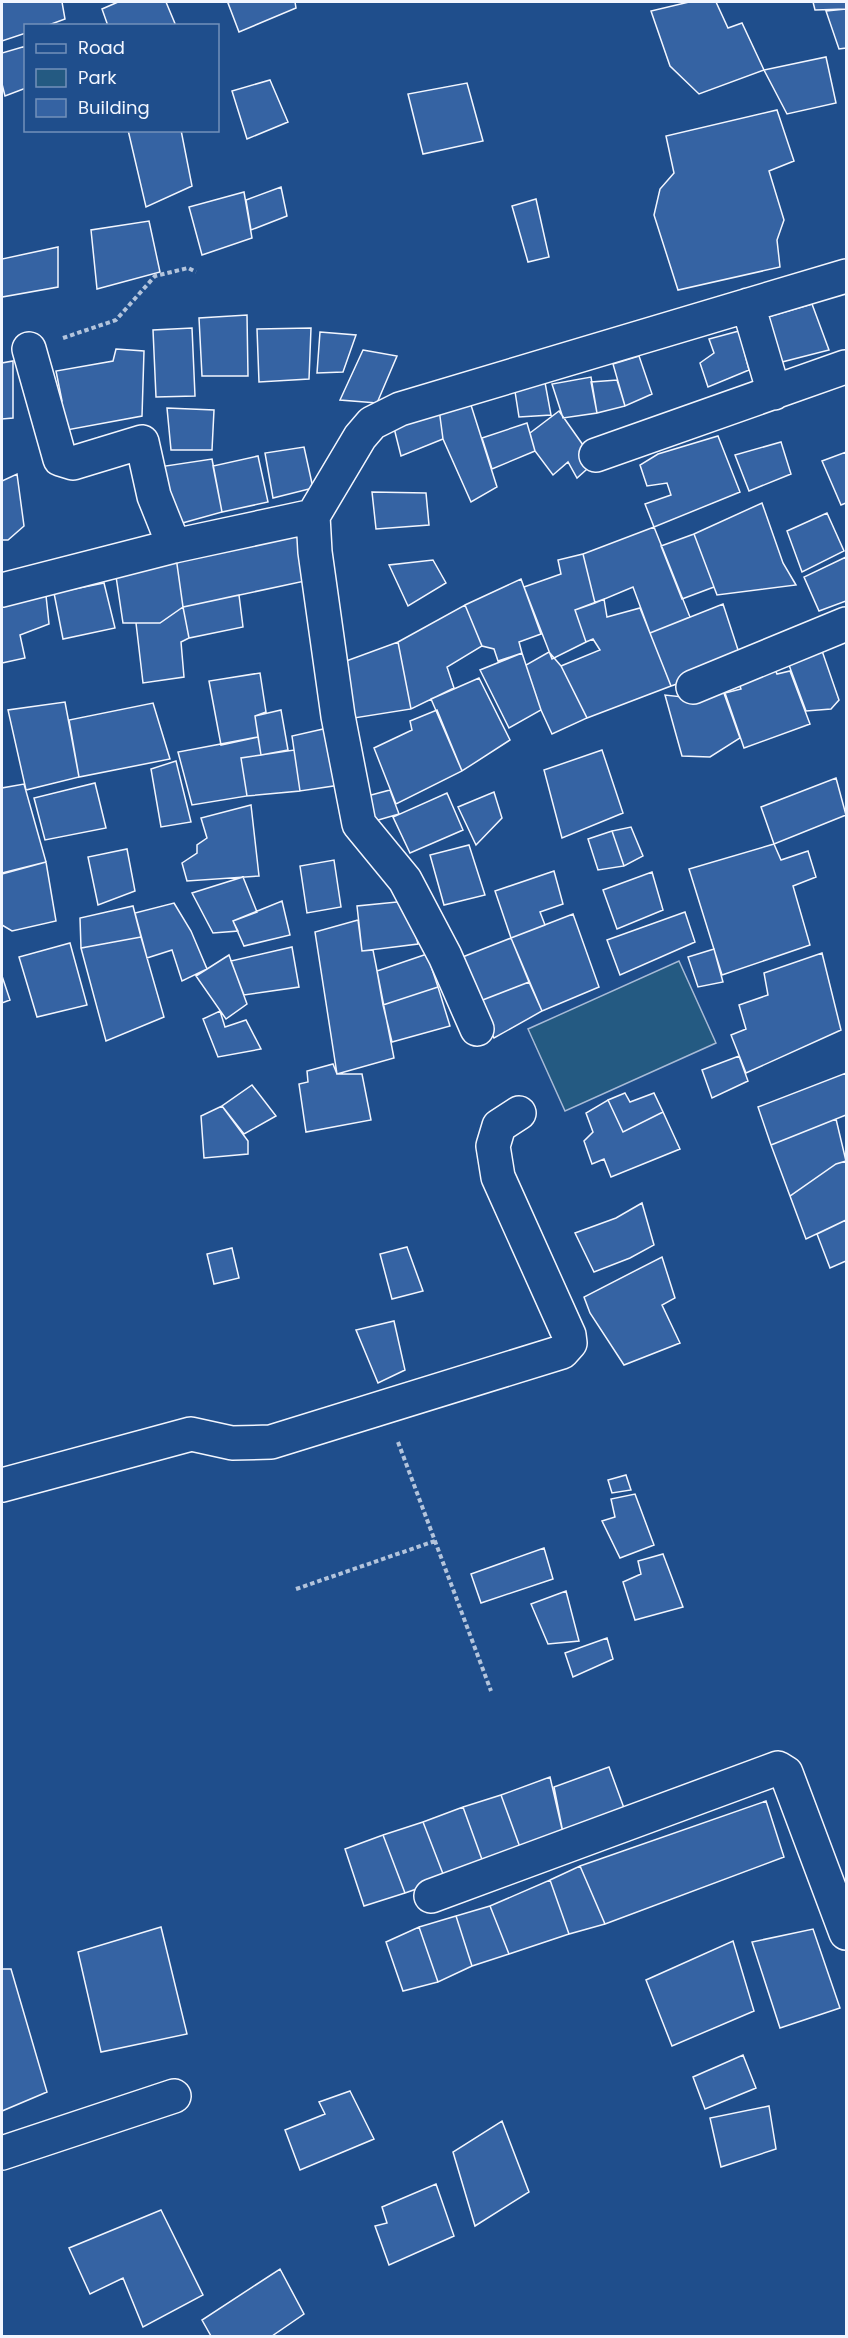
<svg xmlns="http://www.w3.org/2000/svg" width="848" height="2338" font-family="Poppins,sans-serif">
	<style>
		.green { fill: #245a82; stroke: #a8bbd7; stroke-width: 1.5 }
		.building { fill: #3563a3; stroke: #f2f6ff; stroke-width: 1.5 }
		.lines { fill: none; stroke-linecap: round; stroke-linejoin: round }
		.minor-casing { stroke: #f2f6ff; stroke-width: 36 }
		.path { stroke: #b3c4dc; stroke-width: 4; stroke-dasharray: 4.5 3; stroke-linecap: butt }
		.minor { stroke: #1f4e8c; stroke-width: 33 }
	</style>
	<rect width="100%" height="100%" fill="#1f4e8c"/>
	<path class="green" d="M679,961L716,1043L565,1111L528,1029Z"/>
	<path class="building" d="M2,2H62L65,19L46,26H26V33L2,41Z
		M118,2H166L176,26H108L102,9Z
		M230,2H295L296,8L239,32L228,3Z
		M689,2H716L728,28L742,23L764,70L699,94L670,66L651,11Z
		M813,2H846V9L815,10Z
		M846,9V48L839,49L826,11Z
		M26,46V88L5,96L2,84V53Z
		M826,57L836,103L787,114L764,70Z
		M270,80L288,122L247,139L232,91Z
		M467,83L483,141L423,154L408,94Z
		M777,110L794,161L769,171L784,220L777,240L780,267L678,290L654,215L660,189L674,173L666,136Z
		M128,130H181L192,186L146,207Z
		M281,187L287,216L251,230L246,200Z
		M244,192L252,238L202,255L189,207Z
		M536,199L549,257L528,262L512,206Z
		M149,221L160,272L97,289L91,230Z
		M58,247V287L2,297V259Z
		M812,304L829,350L778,363L764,318Z
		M247,315L248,376H202L199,318Z
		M192,328L195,396L156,397L153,330Z
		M311,328L309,379L259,382L257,329Z
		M739,331L749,370L708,387L700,363L714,353L709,339Z
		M320,332L356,335L343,372L317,373Z
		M116,349L144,351L142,416L56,432L50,403L62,401L56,371L113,361Z
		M363,350L397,356L377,403L340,400Z
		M639,356L652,394L625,406L613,364Z
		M13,361V418L2,419V363Z
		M544,377L551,415L519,417L514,385Z
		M591,377L597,413L563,418L552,384Z
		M617,380L625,406L597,413L591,382Z
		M470,402L497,487L471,502L443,439L439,409Z
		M167,408L214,410L212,450H171Z
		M439,409L443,439L401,456L392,420Z
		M559,411L595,462L577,478L568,462L553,475L535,451L530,433Z
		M527,423L535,451L492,469L482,438Z
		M718,436L740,492L654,527L645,504L671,495L667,483L647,486L640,465L658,454Z
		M781,442L791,474L749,491L735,455Z
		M304,447L313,488L273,498L265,453Z
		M846,452V503L841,505L822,461Z
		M258,456L268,502L222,512L213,466Z
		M212,459L222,512L168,527L152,468Z
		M17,474L24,526L8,540H2V481Z
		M372,492L426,493L429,525L376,529Z
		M762,503L783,563L796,585L717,595L694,534Z
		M827,513L844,551L802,572L787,531Z
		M295,522L305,581L183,607L175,550Z
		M654,527L690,617L650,633L633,587L595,603L583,554Z
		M694,534L714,587L682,599L661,546Z
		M175,550L183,607L160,623H123L114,563Z
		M583,554L595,603L575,610L586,642L552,659L524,587L561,574L558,560Z
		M846,557V601L819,611L804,577Z
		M433,560L446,583L408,606L389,565Z
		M521,579L541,634L519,642L522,653L498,661L494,649L482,646L465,605Z
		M104,583L115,628L63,639L54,593Z
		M45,586L49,624L20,635L25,658L2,663V596Z
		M239,595L243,627L189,638L183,607Z
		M604,599L607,617L640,608L671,686L587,718L561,666L600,650L593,639L586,642L575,610Z
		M723,604L742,662L671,686L650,633Z
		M465,605L482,646L447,667L454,688L411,709L398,642Z
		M183,607L189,638L181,642L184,677L143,683L136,623H160Z
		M398,642L411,709L348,719L338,664Z
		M820,645L839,700L831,709L806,711L786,657Z
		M549,652L561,666L587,718L552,734L541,710L526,665Z
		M522,653L541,710L509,728L480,670Z
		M774,666L777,674L790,671L810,724L744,748L725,693L741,689L738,681Z
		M260,673L266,712L255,716L258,737L221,745L209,681Z
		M479,678L510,740L462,771L431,699Z
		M721,685L740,738L710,757L682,756L665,695L692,698Z
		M65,702L79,777L26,790L8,710Z
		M153,703L170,759L79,777L69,720Z
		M281,710L288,750L261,755L255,716Z
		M437,710L462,771L396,804L374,748L412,730L410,721Z
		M332,727L340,785L300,791L292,736Z
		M258,737L261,755L241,758L247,796L192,805L178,752Z
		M294,750L300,791L247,796L241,758Z
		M602,750L623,813L562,838L544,770Z
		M176,761L191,822L161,827L151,769Z
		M836,778L846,815L774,844L761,807Z
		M95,783L106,828L45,840L34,798Z
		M24,784L46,862L2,873V788Z
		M390,790L399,814L361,825L356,799Z
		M494,792L502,818L476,845L458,807Z
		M447,793L463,830L410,853L393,817Z
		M251,805L259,876L187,881L182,863L197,853V845L207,838L201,818Z
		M631,827L643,856L624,866L612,831Z
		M612,831L624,866L598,870L588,839Z
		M774,844L781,860L808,851L816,877L793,886L810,945L722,975L689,869Z
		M469,845L485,895L444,905L430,855Z
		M127,849L135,891L98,905L88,857Z
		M334,860L341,907L307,913L300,866Z
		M46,862L56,921L12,931L2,925V874Z
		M554,871L563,904L540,912L545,925L511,938L495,891Z
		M652,872L663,910L617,929L603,890Z
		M243,877L257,912L233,921L238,931L213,933L192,893Z
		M282,901L290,935L244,946L233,921Z
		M407,901L418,944L362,951L357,906Z
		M174,903L191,931L207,969L182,981L172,950L147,958L135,913Z
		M133,906L141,937L81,948L80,918Z
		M685,912L695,942L620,975L607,940Z
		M573,914L599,987L542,1011L511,938Z
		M358,920L362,951L373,950L394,1058L337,1074L315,932Z
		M141,937L164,1017L106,1041L81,948Z
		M511,938L529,982L475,1003L455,960Z
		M70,943L87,1005L37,1017L19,957Z
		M292,947L299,987L244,995L231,961Z
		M714,949L723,982L698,987L688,957Z
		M822,953L841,1030L746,1073L731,1035L746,1029L739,1005L768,995L764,973Z
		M427,954L438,987L383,1005L377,971Z
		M229,955L247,1004L226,1019L196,976Z
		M2,976L10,1000L2,1003Z
		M529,982L542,1011L494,1038L475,1003Z
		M438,987L450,1026L392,1042L383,1005Z
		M220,1011L225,1027L246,1020L261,1049L218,1057L203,1019Z
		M739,1056L748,1081L712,1098L702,1070Z
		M333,1064L337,1074H362L371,1120L306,1132L299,1084L308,1082L307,1071Z
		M846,1073V1115L771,1145L758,1107Z
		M252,1085L276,1116L244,1134L222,1106Z
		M625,1093L630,1102L654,1093L663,1112L623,1132L608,1100Z
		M608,1100L623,1132L663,1112L680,1149L611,1177L604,1159L592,1164L584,1141L593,1132L586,1113Z
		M222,1106L248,1141V1154L204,1158L201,1116Z
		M836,1119L846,1161L836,1164L790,1196L771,1145Z
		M846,1161V1220L806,1239L790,1196L836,1164Z
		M642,1203L654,1245L630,1258L594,1272L575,1233L616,1218Z
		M846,1220V1261L830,1268L817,1234Z
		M407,1247L423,1291L392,1299L380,1254Z
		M232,1248L239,1278L214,1284L207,1254Z
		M662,1257L675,1298L662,1305L680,1343L624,1365L590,1313L584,1297Z
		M394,1321L405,1370L378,1383L356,1330Z
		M626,1475L631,1490L612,1493L608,1480Z
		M635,1494L654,1545L620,1558L602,1521L615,1517L611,1499Z
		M544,1548L553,1579L481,1603L471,1574Z
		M663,1554L683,1607L635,1620L623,1582L641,1574L638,1561Z
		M566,1591L579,1641L548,1644L531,1604Z
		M607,1638L613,1659L573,1677L565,1653Z
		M609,1767L624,1808L563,1833L554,1787Z
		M550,1777L563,1833L521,1850L501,1795Z
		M501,1795L521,1850L484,1865L463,1807Z
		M766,1801L784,1857L605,1924L580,1866Z
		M463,1807L484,1865L445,1879L423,1822Z
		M423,1822L445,1879L405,1893L383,1835Z
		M383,1835L405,1893L364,1906L345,1849Z
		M580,1866L605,1924L569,1934L550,1880Z
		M550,1880L569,1934L509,1954L490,1906Z
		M490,1906L509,1954L472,1966L456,1916Z
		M456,1916L472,1966L438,1982L419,1927Z
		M161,1927L187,2034L101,2052L78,1952Z
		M419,1927L438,1982L403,1991L386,1942Z
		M813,1929L840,2008L780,2028L752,1942Z
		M733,1941L754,2011L672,2046L646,1980Z
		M2,1969H11L47,2092L2,2111Z
		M743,2055L756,2088L705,2109L693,2077Z
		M350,2091L374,2139L300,2170L285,2130L325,2114L319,2102Z
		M769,2106L776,2149L721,2167L710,2118Z
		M502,2121L529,2192L475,2226L453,2152Z
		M436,2184L454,2236L389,2265L375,2226L387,2223L382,2207Z
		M161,2210L203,2295L143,2327L123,2278L90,2294L69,2248Z
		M280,2269L304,2314L272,2336H211L202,2320Z"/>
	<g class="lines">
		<defs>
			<path id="minor" d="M748,305L774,393
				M29,349L60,459L73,463L142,442L154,496L174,546
				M596,455L845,367
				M2,590L174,546L313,516
				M693,687L846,624
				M477,1029L445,956L405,880L359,824L338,716L315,552L313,516L360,437L372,423L400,409L846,276
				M2,1485L191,1434L232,1443L271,1442L562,1352L570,1343L569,1335L498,1177L493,1146L499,1126L519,1113
				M431,1896L778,1768L786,1773L846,1933
				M2,2153L174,2096"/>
		</defs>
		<use href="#minor" class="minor-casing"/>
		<path class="path" d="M63,338L116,320L155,276L188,268L196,272
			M398,1442L491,1691
			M296,1589L435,1541"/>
		<use href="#minor" class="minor"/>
	</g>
	<rect width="848" height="2338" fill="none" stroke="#f2f6ff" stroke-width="6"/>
	<rect x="24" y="24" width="195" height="108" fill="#1f4e8c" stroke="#7391ba" stroke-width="1.5"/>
	<rect x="36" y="44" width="30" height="9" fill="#1f4e8c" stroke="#7391ba" stroke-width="1.5"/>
	<text x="78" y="54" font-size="18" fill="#f2f6ff">Road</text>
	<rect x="36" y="69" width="30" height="18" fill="#245a82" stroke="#7391ba" stroke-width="1.5"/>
	<text x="78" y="84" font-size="18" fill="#f2f6ff">Park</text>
	<rect x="36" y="99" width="30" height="18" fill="#3563a3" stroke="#7391ba" stroke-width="1.5"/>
	<text x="78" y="114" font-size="18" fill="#f2f6ff">Building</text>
</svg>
